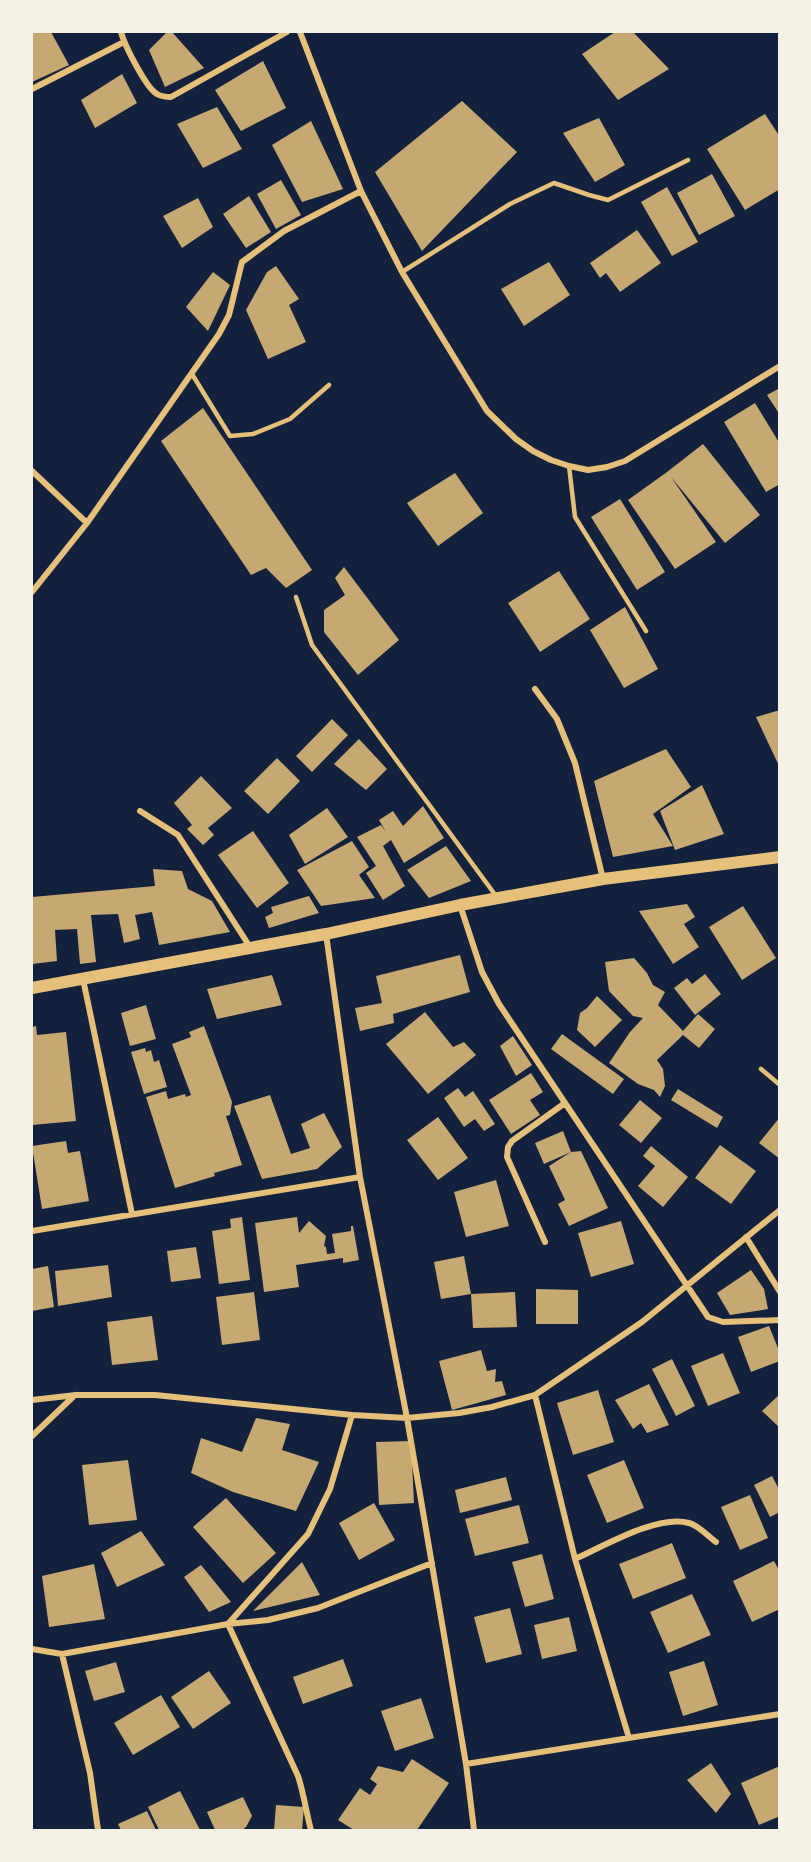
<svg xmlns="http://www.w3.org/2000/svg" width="811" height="1862" font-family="Mulish,sans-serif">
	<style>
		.building { fill: #c6a872 }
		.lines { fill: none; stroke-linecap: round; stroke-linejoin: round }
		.service { stroke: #e5c07b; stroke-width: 4.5 }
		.minor { stroke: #e5c07b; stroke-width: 6 }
		.secondary { stroke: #e5c07b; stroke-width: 12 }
	</style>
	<rect width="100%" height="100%" fill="#14213d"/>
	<path class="building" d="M32,32H51L69,65L32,82Z
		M167,32H172L204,68L165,87L149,50Z
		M615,32H633L669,69L618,100L582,54Z
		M263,61L286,108L241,131L215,90Z
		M122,74L137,103L95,128L81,100Z
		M462,101L517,152L422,251L375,172Z
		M217,107L242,149L203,168L177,124Z
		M765,114L780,137V189L745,210L707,149Z
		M599,118L625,165L595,182L563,133Z
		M311,121L343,189L302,202L272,145Z
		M712,174L735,216L699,235L677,193Z
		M281,180L301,215L276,229L257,194Z
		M667,187L698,242L672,256L641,202Z
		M249,196L271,232L246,248L223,214Z
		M198,198L213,227L182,248L163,216Z
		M637,230L661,263L620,292L606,273L600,278L590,263Z
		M549,262L570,295L524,326L501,289Z
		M276,266L299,299L289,305L306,342L268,359L246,310L267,272Z
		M213,272L230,285L208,331L186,307Z
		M780,388V415L767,395Z
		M755,403L780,444V484L766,492L724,422Z
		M203,408L312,570L286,588L266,568L251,575L161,441Z
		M703,444L760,515L725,543L671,477L716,542L675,569L628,500L667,472Z
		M455,473L483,513L438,546L407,503Z
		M620,499L665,572L637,590L591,517Z
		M344,567L399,640L358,675L324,632V610L345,595L335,578Z
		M559,571L590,619L540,652L508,603Z
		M625,607L658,669L624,688L590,630Z
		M780,710V768L756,717Z
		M332,719L348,735L312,772L296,756Z
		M359,739L387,769L366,790L334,764Z
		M666,749L691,787L653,814L673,846L613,857L594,781Z
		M277,758L300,781L268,814L244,791Z
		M201,776L232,808L208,828L214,835L203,845L187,829L192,825L174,803Z
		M702,785L724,834L675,850L660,811Z
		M423,806L444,838L404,863L391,840L383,846L405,886L383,900L366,873L376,866L357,837L381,825L386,832L379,820L393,811L403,826Z
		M327,808L348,837L305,864L289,835Z
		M253,831L289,883L257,908L218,855Z
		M352,841L369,867L359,875L375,898L321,906L297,870Z
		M446,846L471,881L429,898L407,870Z
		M153,869L182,871L188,889L212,901L230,932L159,945L152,912L135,915L140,939L124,943L118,914L91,915L96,962L80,964L77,929L55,930L57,961L32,964V897L155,886Z
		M309,896L319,913L269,928L265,917L273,913L271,907Z
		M687,904L695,917L684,924L699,947L673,964L639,911Z
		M743,906L776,958L742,980L709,927Z
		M460,955L470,992L393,1014L394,1023L360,1031L355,1008L382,1003L376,976Z
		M634,958L647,973L653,985L665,992L658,1005L683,1031L698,1014L715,1029L699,1048L683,1035L657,1060L663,1069L665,1086L660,1097L654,1090L638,1084L609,1063L630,1032L643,1018L633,1016L609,991L605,962Z
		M705,974L721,994L695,1015L674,988L687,978L692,984Z
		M272,975L282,1005L217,1019L207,989Z
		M597,996L622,1020L595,1047L577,1030L580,1013L587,1008Z
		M146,1005L156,1039L130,1046L121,1013Z
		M425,1012L453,1047L464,1042L476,1055L428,1094L386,1044Z
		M36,1026L37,1035L66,1032L76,1121L32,1125V1027Z
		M204,1026L232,1102L230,1115L226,1116L242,1165L214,1173L215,1176L175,1188L146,1097L166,1091L168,1099L185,1094L186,1097L191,1095L172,1044L191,1037L189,1032Z
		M562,1034L624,1079L613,1094L551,1049Z
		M513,1036L532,1065L516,1076L500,1046Z
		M145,1048L146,1052L151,1050L154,1062L159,1060L167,1087L144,1094L131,1052Z
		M531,1073L543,1092L530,1100L540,1115L511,1134L489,1100Z
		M458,1088L465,1097L473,1091L495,1124L484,1131L475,1119L464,1127L444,1098Z
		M678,1089L723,1117L717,1128L671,1100Z
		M270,1095L291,1154L310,1148L301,1124L324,1113L342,1147L317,1169L262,1179L234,1106Z
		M640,1100L662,1118L641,1143L619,1125Z
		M438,1117L468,1158L438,1180L407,1140Z
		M780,1117V1159L759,1143Z
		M563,1131L571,1152L544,1164L535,1143Z
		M66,1141L68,1153L80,1151L89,1201L42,1209L32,1146Z
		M720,1145L756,1171L731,1204L695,1178Z
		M651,1146L688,1177L663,1207L638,1186L655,1166L643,1156Z
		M581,1151L608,1208L569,1226L558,1204L565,1200L549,1166L571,1152Z
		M496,1180L509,1226L466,1237L454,1192Z
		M242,1217L250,1280L219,1284L212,1231L231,1228L230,1219Z
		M297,1217L299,1233L309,1221L326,1236L324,1246L326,1247L327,1254L335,1253L332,1234L351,1231V1226H353L359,1260L343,1263V1258L296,1265L299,1287L264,1292L255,1223Z
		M621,1221L634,1264L591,1277L578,1233Z
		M196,1247L201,1278L171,1282L167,1251Z
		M464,1256L471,1294L441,1299L434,1262Z
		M108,1265L112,1297L58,1306L55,1271Z
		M48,1266L54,1307L32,1311V1269Z
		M751,1270L764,1289L768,1309L730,1315L717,1293Z
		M536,1289L578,1290V1324H536Z
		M254,1292L260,1340L222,1345L216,1297Z
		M515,1292L517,1327L473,1328L471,1294Z
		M152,1316L158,1360L112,1365L107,1322Z
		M769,1326L780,1353V1361L751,1372L738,1337Z
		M481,1350L487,1371L496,1369L495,1382L502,1381L506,1395L452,1410L439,1361Z
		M723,1353L740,1393L708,1406L691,1366Z
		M672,1359L695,1406L676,1416L652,1369Z
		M649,1384L669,1425L647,1433L641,1423L633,1429L615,1400Z
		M598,1390L614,1442L573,1455L557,1403Z
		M780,1394V1428L762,1411Z
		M256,1418L290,1424L282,1450L319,1462L296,1511L233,1492L191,1473L201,1438L242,1452Z
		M411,1441L414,1503L379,1505L376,1442Z
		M128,1460L137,1520L89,1525L82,1465Z
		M624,1460L644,1508L607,1523L587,1475Z
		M772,1476L780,1491V1512L770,1517L754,1485Z
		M506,1477L512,1500L460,1513L455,1490Z
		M750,1495L768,1538L740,1550L721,1507Z
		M226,1498L276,1553L243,1583L193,1527Z
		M374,1503L395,1540L359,1560L339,1523Z
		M519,1505L529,1543L475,1556L465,1519Z
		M141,1531L165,1565L117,1587L101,1553Z
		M672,1543L686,1578L633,1599L619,1564Z
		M542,1554L554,1599L525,1607L512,1562Z
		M774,1561L780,1572V1609L752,1622L733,1581Z
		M302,1562L320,1595L253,1611Z
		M94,1564L105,1619L49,1627L42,1576Z
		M201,1565L231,1602L209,1612L184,1577Z
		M692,1594L711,1635L668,1653L650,1612Z
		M510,1608L522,1654L486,1663L474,1617Z
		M569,1617L577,1651L542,1659L534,1625Z
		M343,1659L353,1686L303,1704L293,1677Z
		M704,1661L718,1705L683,1716L669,1672Z
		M116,1662L125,1692L94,1701L85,1671Z
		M209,1671L231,1703L193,1729L171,1697Z
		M161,1695L180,1727L133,1755L114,1723Z
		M421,1698L434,1738L395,1751L381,1711Z
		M412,1759L449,1783L417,1830H354L338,1820L360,1788L370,1795L377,1784L370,1779L378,1766L403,1772Z
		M711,1763L731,1794L716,1813L687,1780Z
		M780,1766V1816L759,1825L741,1783Z
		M180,1791L200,1830H159L148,1807Z
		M243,1797L252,1816L246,1827L242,1830H215L207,1812Z
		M276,1805L304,1807L302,1830H274Z
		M147,1811L156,1830H121L118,1824Z"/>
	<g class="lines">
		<path class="service" d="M402,272L510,204L554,183L589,195L608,200L688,160
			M192,374L230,436L253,434L290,419L329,385
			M569,466L575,517L646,631
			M296,597L312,645L496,896
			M761,1069L780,1085"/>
		<path class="minor" d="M121,32C124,44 146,88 157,94C162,97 166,97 171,97L287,32
			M300,32L361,191L402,272L487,411L516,439L533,451L551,460L569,466L588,470L607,467L625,461L780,366
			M32,89L124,42
			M32,471L87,523
			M32,592L87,523L219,334L229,315L242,262L284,231L361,191
			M535,689L557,719L575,763L603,879
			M140,811L178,835L250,947
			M460,905L482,972L499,1004L708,1317L723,1322L780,1320
			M326,934L360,1177L407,1418L466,1764L474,1830
			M83,979L132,1214
			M32,1231L360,1177
			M746,1237L780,1292
			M545,1242L507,1157L508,1147L512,1141L565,1103
			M32,1400L76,1395H155L352,1415L407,1418L459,1413L492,1407L535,1395
			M32,1436L75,1395
			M575,1559C604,1546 658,1514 689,1523C698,1525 708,1536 716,1542
			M32,1649L62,1654L228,1624L268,1620L318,1608L432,1563
			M62,1654L90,1773L98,1830
			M629,1738L575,1559L535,1395L642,1322L780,1210
			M466,1764L780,1714
			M311,1830C306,1812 304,1794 298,1776L228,1624L308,1534L330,1489L352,1415"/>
		<path class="secondary" d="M32,988L326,934L460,905L603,879L780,857"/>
	</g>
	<rect width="811" height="1862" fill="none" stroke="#f6f1e7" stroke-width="66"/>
</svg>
